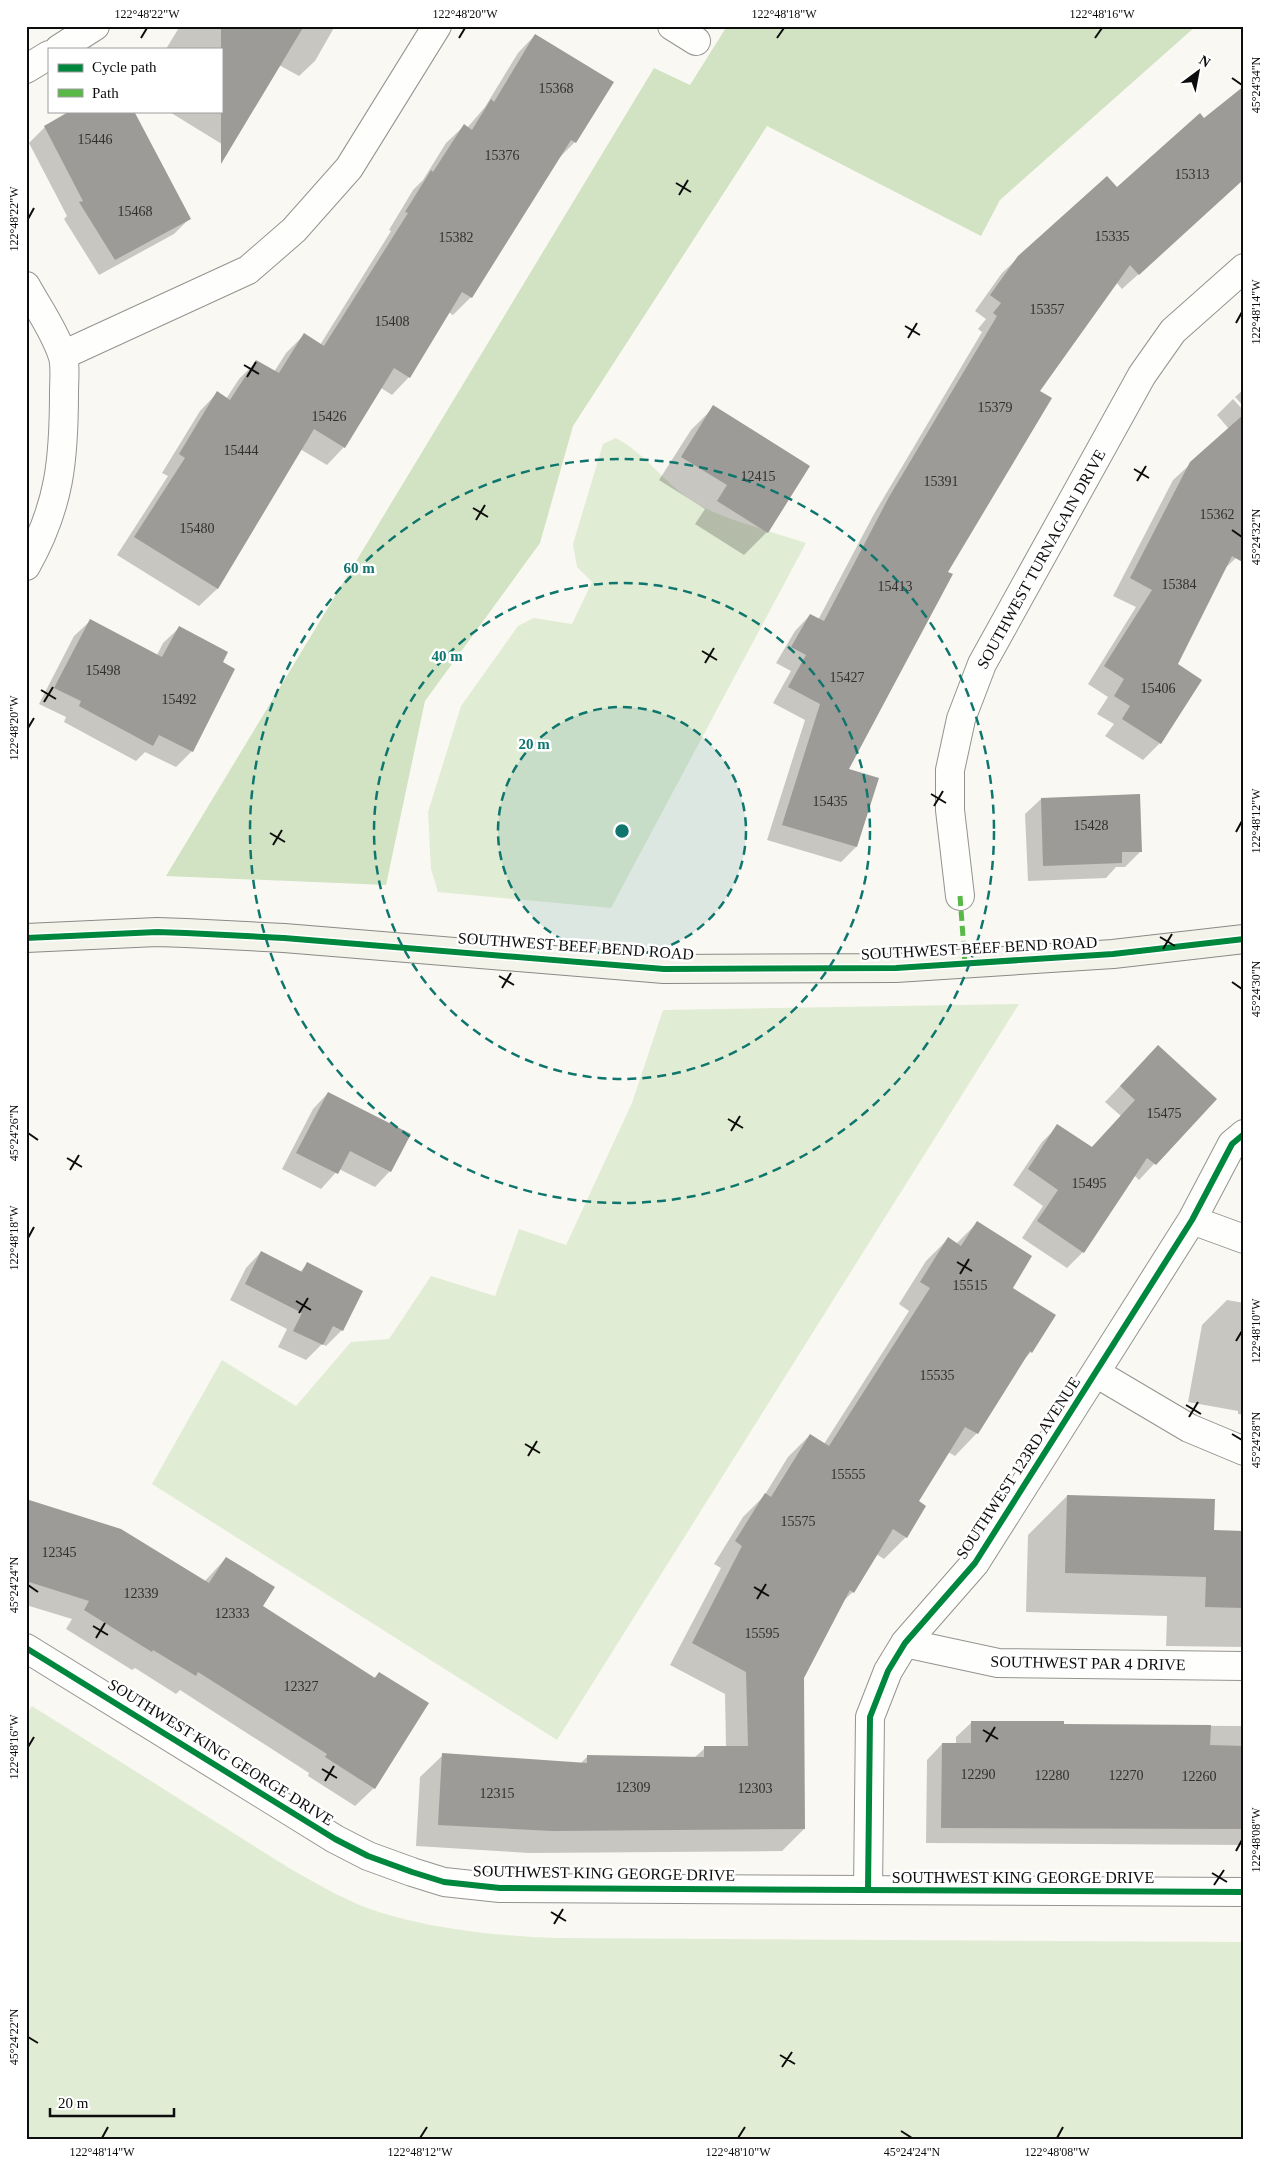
<svg xmlns="http://www.w3.org/2000/svg" width="1270" height="2165" font-family="Georgia,serif">
	<style>
		.green { fill: #e1ecd4 }
		.forest { fill: #d1e3c3 }
		.shadow { fill: #0003 }
		.building { fill: #9d9b97 }
		.lines { fill: none; stroke-linecap: round; stroke-linejoin: round }
		.street-casing { stroke: #949390; stroke-width: 30 }
		.secondary-casing { stroke: #8a8987; stroke-width: 30 }
		.street { stroke: #fefefd; stroke-width: 28 }
		.secondary { stroke: #f3f3ea; stroke-width: 28 }
		.quiet { stroke: #58b947; stroke-width: 5; stroke-dasharray: 10 5; stroke-linecap: butt }
		.cycleway-casing { stroke: #fff; stroke-width: 9 }
		.cycleway { stroke: #00873e; stroke-width: 6 }
		.ticks { fill: none; stroke: #0d0d0d; stroke-width: 2 }
		.ring { fill: none; stroke: #0f766e; stroke-width: 2.5; stroke-dasharray: 9 6 }
		.labels { text-anchor: middle; dominant-baseline: central; stroke-width: 5; stroke-linejoin: round; paint-order: stroke }
		.number-label { font-size: 14px; fill: #313030 }
		.street-label { font-size: 16px; fill: #0d0d0d; stroke: #fff }
		.centre { fill: #0f766e; stroke: #fff; stroke-width: 2.5 }
		.ring-label { font-size: 15px; text-anchor: middle; font-weight: bold; fill: #0f766e; stroke: #fff; stroke-width: 5; stroke-linejoin: round; paint-order: stroke }
		.neatline { fill: none; stroke: #0d0d0d; stroke-width: 2 }
		.ticks-label { font-size: 12px; text-anchor: middle; fill: #0d0d0d }
	</style>
	<rect width="100%" height="100%" fill="#faf8f2"/>
	<path class="green" d="M616,438C646,454 665,484 694,502C721,519 774,532 806,543L611,908L438,892L431,869L428,812L461,706L518,626L534,618L572,624L592,582L577,567L573,544L603,444Z
		M1019,1004L557,1740L152,1484L222,1360L296,1406L351,1342L389,1339L431,1276L495,1296L519,1229L566,1245L632,1103L663,1010Z
		M32,1706L289,1868C319,1885 349,1903 382,1913C439,1930 498,1936 558,1938L1244,1942V2139H26V1714Z"/>
	<path class="forest" d="M727,26H1196L1000,200L981,236L767,126L573,426L540,543L425,701L386,885L166,876L654,68L690,85Z"/>
	<path class="shadow" d="M180,26H335L315,61L299,76L279,65L225,146L168,111H221V49H166Z
		M535,35L575,142L558,159L471,297L453,315L448,312L409,377L392,395L381,388L344,447L327,465L300,449L217,589L199,606L117,555L168,476L162,473L200,411L217,393L226,399L239,379L257,361L274,372L286,353L304,335L320,345L391,231L389,230L413,190L423,180L446,143L464,126L467,128L485,107L518,53Z
		M45,127L190,218L174,234L99,275L64,219L67,216L29,143Z
		M1244,179L1122,289L1116,282L1038,391L847,769L856,847L841,862L767,840L805,720L773,703L791,671L776,663L795,631L810,615L818,620L874,514L982,332L978,329L986,319L975,311L1002,273L1019,257L1116,189Z
		M1244,389V407L1235,397Z
		M1233,399L1244,411V543L1236,558L1223,570L1176,665L1160,743L1143,760L1105,736L1114,724L1097,714L1108,697L1088,684L1136,607L1113,596L1173,480L1229,429L1217,415Z
		M714,407L767,532L744,555L695,524L705,509L659,480L691,430Z
		M90,621L157,655L163,643L179,628L192,751L176,767L145,752L136,761L64,722L66,717L39,704L74,636Z
		M1041,799L1141,851L1125,867H1116L1106,878L1028,881L1025,814Z
		M1158,1046L1215,1099L1139,1180L1134,1175L1083,1252L1067,1268L1022,1238L1043,1206L1013,1185L1042,1142L1058,1126L1091,1148L1121,1116L1105,1102Z
		M328,1093L390,1171L375,1187L339,1169L321,1189L282,1169L313,1109Z
		M977,1223L1011,1288L1031,1352L1022,1361L977,1433L955,1456L948,1452L917,1502L906,1537L884,1559L876,1554L853,1592L842,1602L803,1678L804,1829L782,1851L530,1853L416,1846L420,1777L443,1755L580,1764L588,1756L694,1758L705,1748L726,1747L725,1694L670,1665L721,1568L714,1564L743,1517L764,1496L788,1457L810,1435L824,1444L909,1311L899,1304L926,1261L948,1239L956,1244Z
		M261,1252L300,1272L307,1264L342,1330L326,1346L322,1344L306,1360L278,1347L287,1329L230,1300L246,1268Z
		M1227,1300L1244,1303V1415L1238,1414V1411L1188,1402L1202,1325Z
		M1067,1496L1213,1532H1244V1647L1166,1646L1167,1616L1026,1612L1028,1535Z
		M26,1501L204,1582L226,1558L261,1607L373,1679L379,1673L374,1788L355,1806L308,1776L309,1773L180,1690L176,1694L135,1668L132,1670L66,1629L72,1619L26,1605Z
		M972,1722L1063,1725L1244,1726V1845L926,1843L927,1760L942,1744H956V1737Z"/>
	<path class="building" d="M221,26H304L221,164Z
		M535,34L614,82L576,143L571,140L472,298L462,292L410,378L394,368L345,448L314,429L218,589L134,537L185,458L179,454L217,391L230,400L256,360L279,373L304,333L324,346L408,213L405,212L431,170L433,172L464,124L472,130L491,99L494,102Z
		M1244,86V179L1139,275L1130,265L1040,391L1052,398L948,572L953,574L849,769L879,778L857,847L782,825L820,704L788,687L806,655L791,647L810,614L824,621L889,497L997,316L993,313L1001,303L990,295L1018,256L1107,176L1117,187L1200,113L1204,118Z
		M70,111H134L191,219L115,260L79,202L83,201L44,126Z
		M713,405L810,466L768,533L717,501L727,485L681,457Z
		M1244,414V563L1232,556L1178,664L1202,680L1161,744L1122,719L1130,706L1114,696L1124,679L1104,666L1152,590L1130,578L1190,462Z
		M90,619L162,657L179,626L228,652L223,662L235,669L193,752L159,735L153,746L79,706L81,701L54,688Z
		M1140,794L1142,852H1122V863L1043,866L1041,798Z
		M1158,1045L1217,1099L1156,1165L1147,1158L1084,1253L1037,1221L1058,1190L1028,1169L1057,1124L1092,1147L1135,1100L1120,1086Z
		M328,1092L411,1134L391,1172L350,1151L338,1174L296,1153Z
		M977,1221L1032,1256L1013,1288L1056,1315L1032,1353L1030,1351L978,1434L965,1427L919,1501L926,1506L907,1538L893,1529L854,1593L850,1590L804,1678L805,1829L553,1831L438,1825L442,1753L587,1763V1755L704,1757V1746H748L746,1672L692,1643L742,1546L735,1541L765,1493L771,1497L810,1434L829,1446L930,1288L920,1282L948,1237L961,1246Z
		M261,1251L302,1272L307,1262L363,1291L343,1331L333,1326L323,1345L293,1331L302,1313L245,1284Z
		M1067,1495L1215,1499L1214,1530L1244,1531V1608L1205,1607L1206,1577L1065,1573Z
		M26,1499L121,1529L209,1583L226,1557L275,1587L263,1606L375,1678L379,1672L429,1703L375,1789L325,1757L327,1754L198,1672L196,1676L153,1650L152,1652L84,1610L89,1601L26,1581Z
		M971,1721H1064V1724L1211,1725L1210,1745L1244,1746V1829L941,1828L942,1743H971Z"/>
	<g class="lines">
		<defs>
			<path id="street" d="M672,26L696,41
				M59,49L95,26
				M26,69L49,55
				M26,286C38,308 54,330 62,354C66,364 64,381 64,392C64,459 60,506 26,566
				M63,355L248,270L294,230L349,168L437,26
				M960,896L950,810V770L961,719L982,664L1142,375L1173,331L1244,268
				M1192,1220L1244,1239
				M1096,1373L1189,1428L1244,1451
				M905,1643L998,1663L1244,1666
				M26,1648L335,1839L368,1856L412,1872L444,1882L500,1888L1244,1892
				M868,1890L870,1717L888,1671L905,1643L975,1563L1192,1220L1232,1144L1244,1134"/>
			<path id="secondary" d="M26,938L157,932L186,933L284,938L664,969L896,968L1113,954L1244,939"/>
		</defs>
		<use href="#street" class="street-casing"/>
		<use href="#secondary" class="secondary-casing"/>
		<use href="#street" class="street"/>
		<use href="#secondary" class="secondary"/>
		<path class="quiet" d="M960,896L965,964"/>
		<defs>
			<path id="cycleway" d="M26,938L157,932L186,933L284,938L664,969L896,968L1113,954L1244,939
				M26,1648L335,1839L368,1856L412,1872L444,1882L500,1888L1244,1892
				M868,1890L870,1717L888,1671L905,1643L975,1563L1192,1220L1232,1144L1244,1134"/>
		</defs>
		<use href="#cycleway" class="cycleway-casing"/>
		<use href="#cycleway" class="cycleway"/>
	</g>
	<path class="ticks" d="M141,38L147,28M459,38L465,28M777,38L784,28M1095,38L1102,28M1232,78L1242,85M676,183L691,192M679,195L688,180M28,219L34,208M1236,323L1242,312M905,326L920,335M908,338L917,323M244,365L259,374M247,377L256,362M1134,469L1149,478M1137,481L1146,466M473,508L488,517M476,520L485,505M1232,530L1242,537M702,651L717,660M705,663L714,648M41,690L56,699M44,702L53,687M28,728L34,718M931,794L946,803M934,806L943,791M1236,832L1242,821M270,833L285,842M273,845L282,830M1160,937L1175,946M1163,949L1172,934M499,976L514,985M1232,982L1242,989M502,988L511,973M728,1119L743,1128M731,1131L740,1116M28,1133L38,1140M67,1158L82,1167M70,1170L79,1155M28,1238L34,1227M957,1262L972,1271M960,1274L969,1259M296,1301L311,1310M299,1313L308,1298M1236,1341L1242,1331M1186,1405L1201,1414M1189,1417L1198,1402M1232,1434L1242,1440M525,1444L540,1453M528,1456L537,1441M28,1585L38,1592M754,1587L769,1596M757,1599L766,1584M93,1626L108,1635M96,1638L105,1623M983,1730L998,1739M986,1742L995,1727M28,1747L34,1737M322,1769L337,1778M325,1781L334,1766M1236,1851L1242,1840M1212,1873L1227,1882M1214,1885L1224,1870M551,1912L566,1921M554,1924L563,1909M28,2037L38,2043M780,2055L795,2064M782,2067L792,2052M901,2131L912,2138M102,2138L108,2127M420,2138L427,2127M738,2138L745,2127M1057,2138L1063,2127"/>
	<circle cx="622" cy="831" r="124" fill="#0f766e" fill-opacity=".12"/>
	<g class="ring">
		<circle cx="622" cy="831" r="124"/>
		<circle cx="622" cy="831" r="248"/>
		<circle cx="622" cy="831" r="372"/>
	</g>
	<g class="labels">
		<g class="number-label">
			<text x="556" y="88">15368</text>
			<text x="95" y="139">15446</text>
			<text x="502" y="155">15376</text>
			<text x="1192" y="174">15313</text>
			<text x="135" y="211">15468</text>
			<text x="1112" y="236">15335</text>
			<text x="456" y="237">15382</text>
			<text x="1047" y="309">15357</text>
			<text x="392" y="321">15408</text>
			<text x="995" y="407">15379</text>
			<text x="329" y="416">15426</text>
			<text x="241" y="450">15444</text>
			<text x="758" y="476">12415</text>
			<text x="941" y="481">15391</text>
			<text x="1217" y="514">15362</text>
			<text x="197" y="528">15480</text>
			<text x="1179" y="584">15384</text>
			<text x="895" y="586">15413</text>
			<text x="103" y="670">15498</text>
			<text x="847" y="677">15427</text>
			<text x="1158" y="688">15406</text>
			<text x="179" y="699">15492</text>
			<text x="830" y="801">15435</text>
			<text x="1091" y="825">15428</text>
			<text x="1164" y="1113">15475</text>
			<text x="1089" y="1183">15495</text>
			<text x="970" y="1285">15515</text>
			<text x="937" y="1375">15535</text>
			<text x="848" y="1474">15555</text>
			<text x="798" y="1521">15575</text>
			<text x="59" y="1552">12345</text>
			<text x="141" y="1593">12339</text>
			<text x="232" y="1613">12333</text>
			<text x="762" y="1633">15595</text>
			<text x="301" y="1686">12327</text>
			<text x="978" y="1774">12290</text>
			<text x="1052" y="1775">12280</text>
			<text x="1126" y="1775">12270</text>
			<text x="1199" y="1776">12260</text>
			<text x="633" y="1787">12309</text>
			<text x="755" y="1788">12303</text>
			<text x="497" y="1793">12315</text>
		</g>
		<g class="street-label">
			<text transform="translate(1041 559) rotate(-61)">SOUTHWEST TURNAGAIN DRIVE</text>
			<text transform="translate(576 946) rotate(4)">SOUTHWEST BEEF BEND ROAD</text>
			<text transform="translate(979 948) rotate(-3)">SOUTHWEST BEEF BEND ROAD</text>
			<text transform="translate(1018 1468) rotate(-57)">SOUTHWEST 123RD AVENUE</text>
			<text transform="translate(1088 1663) rotate(1)">SOUTHWEST PAR 4 DRIVE</text>
			<text transform="translate(221 1752) rotate(32)">SOUTHWEST KING GEORGE DRIVE</text>
			<text transform="translate(604 1873) rotate(1)">SOUTHWEST KING GEORGE DRIVE</text>
			<text x="1023" y="1877">SOUTHWEST KING GEORGE DRIVE</text>
		</g>
	</g>
	<circle cx="622" cy="831" r="8" class="centre"/>
	<g class="ring-label">
		<text x="359" y="573">60 m</text>
		<text x="447" y="661">40 m</text>
		<text x="534" y="749">20 m</text>
	</g>
	<rect width="1270" height="2165" fill="none" stroke="#ffffff" stroke-width="55"/>
	<rect x="48" y="48" width="175" height="65" fill="#ffffff" stroke="#9e9e9e"/>
	<rect x="58" y="64" width="25" height="8" fill="#00873e" stroke="#9e9e9e"/>
	<text x="92" y="72" font-size="15" fill="#0d0d0d">Cycle path</text>
	<rect x="58" y="89" width="25" height="8" fill="#58b947" stroke="#9e9e9e"/>
	<text x="92" y="98" font-size="15" fill="#0d0d0d">Path</text>
	<g transform="translate(1198 72) rotate(32)" stroke="#ffffff" stroke-width="4" paint-order="stroke">
	<path d="M0-4L9 19L0 12L-9 19Z" fill="#0d0d0d"/>
	<text y="-8" font-size="14" font-weight="bold" text-anchor="middle" fill="#0d0d0d">N</text>
	</g>
	<path d="M50 2108v8h124v-8" fill="none" stroke="#0d0d0d" stroke-width="2.5"/>
	<text x="58" y="2108" font-size="15" fill="#0d0d0d" stroke="#ffffff" stroke-width="4" paint-order="stroke">20 m</text>
	<rect x="28" y="28" width="1214" height="2110" class="neatline"/>
	<g class="ticks-label">
		<text x="147" y="18">122°48'22"W</text>
		<text x="465" y="18">122°48'20"W</text>
		<text x="784" y="18">122°48'18"W</text>
		<text x="1102" y="18">122°48'16"W</text>
		<text transform="translate(1256 85) rotate(-90)" y="4">45°24'34"N</text>
		<text transform="translate(14 219) rotate(-90)" y="4">122°48'22"W</text>
		<text transform="translate(1256 312) rotate(-90)" y="4">122°48'14"W</text>
		<text transform="translate(1256 537) rotate(-90)" y="4">45°24'32"N</text>
		<text transform="translate(14 728) rotate(-90)" y="4">122°48'20"W</text>
		<text transform="translate(1256 821) rotate(-90)" y="4">122°48'12"W</text>
		<text transform="translate(1256 989) rotate(-90)" y="4">45°24'30"N</text>
		<text transform="translate(14 1133) rotate(-90)" y="4">45°24'26"N</text>
		<text transform="translate(14 1238) rotate(-90)" y="4">122°48'18"W</text>
		<text transform="translate(1256 1331) rotate(-90)" y="4">122°48'10"W</text>
		<text transform="translate(1256 1440) rotate(-90)" y="4">45°24'28"N</text>
		<text transform="translate(14 1585) rotate(-90)" y="4">45°24'24"N</text>
		<text transform="translate(14 1747) rotate(-90)" y="4">122°48'16"W</text>
		<text transform="translate(1256 1840) rotate(-90)" y="4">122°48'08"W</text>
		<text transform="translate(14 2037) rotate(-90)" y="4">45°24'22"N</text>
		<text x="102" y="2156">122°48'14"W</text>
		<text x="420" y="2156">122°48'12"W</text>
		<text x="738" y="2156">122°48'10"W</text>
		<text x="912" y="2156">45°24'24"N</text>
		<text x="1057" y="2156">122°48'08"W</text>
	</g>
</svg>
